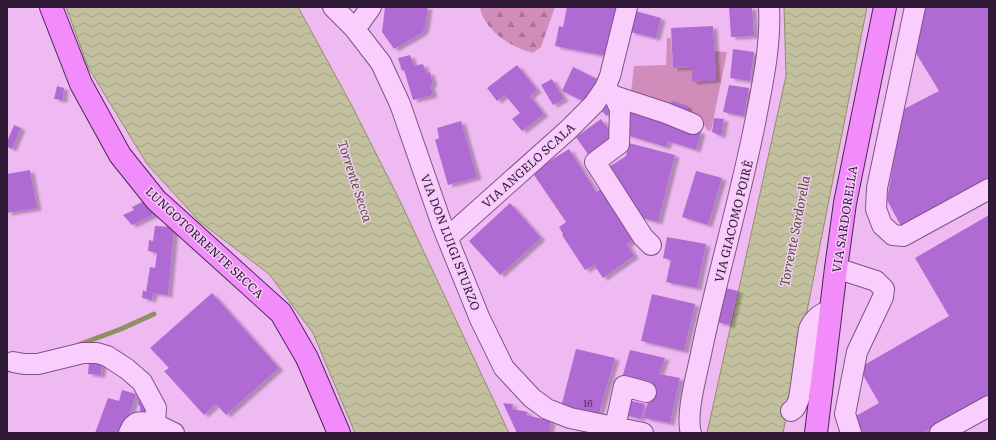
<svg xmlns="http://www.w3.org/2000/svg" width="996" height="440" font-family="Literata,serif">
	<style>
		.forest { fill: url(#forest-firs) }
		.park { fill: #d18db9 }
		.water { fill: url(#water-waves); stroke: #908f66 }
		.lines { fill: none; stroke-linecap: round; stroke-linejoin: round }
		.stream { stroke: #908f66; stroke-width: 5 }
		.building { fill: #b06bd4; filter: url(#shadow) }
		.minor-casing { stroke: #7d538a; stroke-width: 22 }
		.major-casing { stroke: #492857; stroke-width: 24 }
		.minor { stroke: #f9cdfc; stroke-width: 20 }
		.major { stroke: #f38cfb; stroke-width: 22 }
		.labels { text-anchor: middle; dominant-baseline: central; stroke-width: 3; stroke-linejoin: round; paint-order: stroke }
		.number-label { font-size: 10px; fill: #4f2e5e }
		.street-label { font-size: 12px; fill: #2f1937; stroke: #f6caf9 }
		.water-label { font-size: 13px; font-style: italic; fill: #505927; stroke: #f6caf9 }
	</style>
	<defs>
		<pattern id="forest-firs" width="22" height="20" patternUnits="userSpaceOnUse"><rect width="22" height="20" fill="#d18db9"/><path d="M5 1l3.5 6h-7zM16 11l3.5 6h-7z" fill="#aa7297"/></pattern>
		<pattern id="water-waves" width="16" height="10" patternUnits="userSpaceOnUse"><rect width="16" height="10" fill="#c2c09f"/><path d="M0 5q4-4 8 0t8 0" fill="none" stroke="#a7a48a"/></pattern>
		<filter id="shadow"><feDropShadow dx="4.5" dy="2.5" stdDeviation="1" flood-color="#0004"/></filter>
	</defs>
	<rect width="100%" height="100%" fill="#efbaf2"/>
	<path class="forest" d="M480,7H555L541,47L533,53C512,49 483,29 480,7Z"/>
	<path class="park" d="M667,38H671L673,68L692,67V81L714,51L727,52L711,131L707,130L705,126L694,123L631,93L634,66L666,65Z"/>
	<path class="water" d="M66,7H298L351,104L400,201L509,433H355L313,333L269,274L200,222L147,164L88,67Z
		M784,7H867L783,433H707L786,76Z"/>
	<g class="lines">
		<path class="stream" d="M78,345L121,329L154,314"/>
	</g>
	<path class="building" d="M385,7H428L425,28L422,33L394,49L382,32Z
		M567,7H617L607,56L555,46L559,26L563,27Z
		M729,7H752L754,36L731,37Z
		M924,7H989V180L902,228L887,200L902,110L939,91L914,50Z
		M635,11L661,18L656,38L630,32Z
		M713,26L716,80L692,82V67L673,68L671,28Z
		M733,49L754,52L750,81L730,78Z
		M410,55L414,66L423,64L426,73L430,72L433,84L430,85L433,95L413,100L404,70L402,71L398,58Z
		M517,65L537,90L530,96L544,114L522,131L512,119L520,113L505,95L497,101L487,88Z
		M573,67L601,81L589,104L562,91Z
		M552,79L564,99L553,105L541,85Z
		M729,85L749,88L744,116L723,112Z
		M57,86L64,88L63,100L54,99Z
		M605,98L615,107L607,116L597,107Z
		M672,101L688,106L685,116L669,111Z
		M634,105L657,118L701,132L696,150L668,141L666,147L624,134Z
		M714,118L724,119L721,136L712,132Z
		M601,119L615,139L590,157L576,137Z
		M461,121L477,177L448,185L435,140L439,138L437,128Z
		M14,125L21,128L12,149L7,147V142Z
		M629,143L675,155L658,222L642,218L609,167L626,156Z
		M569,149L596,192L603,188L635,239L627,244L634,256L603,278L594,265L585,270L562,235L563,234L559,227L566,222L532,172Z
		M30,170L37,208L7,213V174Z
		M696,171L722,178L708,225L682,217Z
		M144,201L157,213L132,225L123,215L134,210L132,207Z
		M510,203L541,238L500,275L469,241Z
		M989,215V394L922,433H863L854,417L879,403L859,368L949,316L915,258Z
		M155,226L171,227L174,230L168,295L153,293L152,300L142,298L143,290L146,292L150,267L155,268L157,253L148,251L149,240L153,241Z
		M667,237L706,244L697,288L666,282L671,260L663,258Z
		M725,288L738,291L730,325L717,322Z
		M212,293L279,368L226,415L216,404L204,415L164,371L169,368L150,348Z
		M652,294L695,304L684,351L641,341Z
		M576,349L615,358L598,417L561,407Z
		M630,350L665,358L659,374L680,378L670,423L644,418L652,384L622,378Z
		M89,362L102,363L101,375L88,374Z
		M122,390L136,394L124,433H95L108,398L119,401Z
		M139,396L145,397L150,418H140V406L138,405Z
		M623,399L645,404L641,419L619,413Z
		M503,403L513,404L512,409L528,412L526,415L551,421L549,433H517Z"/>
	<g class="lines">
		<defs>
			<path id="minor" d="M333,7L354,28L381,63L400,104L442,225L480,319L504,368L532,398L547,409L570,418L643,433
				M915,7L877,188L876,209L882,225L893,235L903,236L989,189
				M354,28L361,21L371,7
				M609,92L614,96L666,113L693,124
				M614,96L620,109L619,144L595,162L643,237L651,245
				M447,238L568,130L594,104L605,88L610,76L627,7
				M836,268L876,281L884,289L883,297L857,352L845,414L851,433
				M13,362L24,364H38L83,353H97L107,356L127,369L142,382L156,408L155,424L174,433
				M791,411L795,408L799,399L809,329C814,318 820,314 831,310
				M615,427L624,386L646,392
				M129,433C135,418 142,422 155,424
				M691,433C685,414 698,370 702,349C718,272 741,196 756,118C763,81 771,45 769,7
				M940,433L989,406"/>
			<path id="major" d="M51,7L81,84L120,155L156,200L281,313L307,358L339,433
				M816,433L836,268L845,203L885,7"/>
		</defs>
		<use href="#minor" class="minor-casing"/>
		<use href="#major" class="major-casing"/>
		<use href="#minor" class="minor"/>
		<use href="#major" class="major"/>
	</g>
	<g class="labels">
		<g class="number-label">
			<text x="588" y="402">16</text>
		</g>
		<g class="street-label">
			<text transform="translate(528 165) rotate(-42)">VIA ANGELO SCALA</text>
			<text transform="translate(844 219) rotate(-81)">VIA SARDORELLA</text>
			<text transform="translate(733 221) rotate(-76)">VIA GIACOMO POIRÈ</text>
			<text transform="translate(205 242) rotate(43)">LUNGOTORRENTE SECCA</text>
			<text transform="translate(451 242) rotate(69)">VIA DON LUIGI STURZO</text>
		</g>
		<g class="water-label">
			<text transform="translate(356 181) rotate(72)">Torrente Secca</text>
			<text transform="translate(794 231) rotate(-79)">Torrente Sardorella</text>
		</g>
	</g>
	<rect width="996" height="440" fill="none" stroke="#2f1937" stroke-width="16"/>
</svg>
